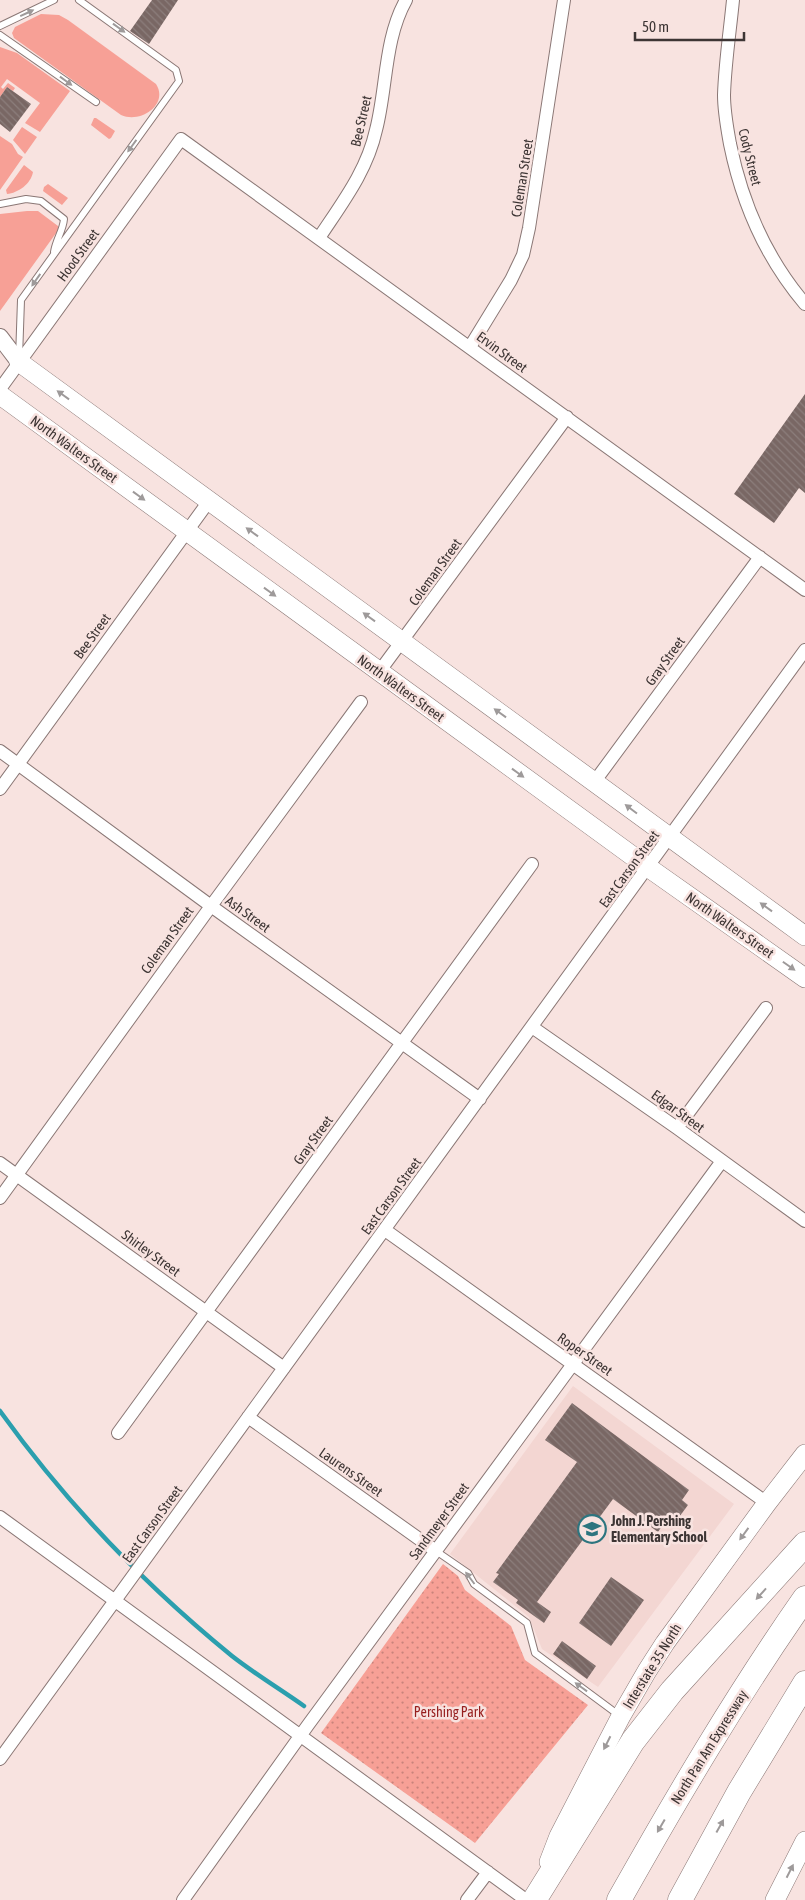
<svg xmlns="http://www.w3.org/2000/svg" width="805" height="1900" font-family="'Asap Condensed',sans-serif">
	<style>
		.built { fill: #f3d6d2 }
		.green { fill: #f7a096 }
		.park { fill: url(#park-dots) }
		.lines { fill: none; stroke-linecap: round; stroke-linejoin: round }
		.stream { stroke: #2b9fae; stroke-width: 4.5 }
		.building { fill: url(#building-back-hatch) }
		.service-casing { stroke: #8a7775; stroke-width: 8 }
		.minor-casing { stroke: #8a7775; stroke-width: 14 }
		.tertiary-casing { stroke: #8a7775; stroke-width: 18 }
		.secondary-casing { stroke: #8a7775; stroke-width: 20 }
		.motorway-casing { stroke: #8a7775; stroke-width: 25 }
		.service { stroke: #fff; stroke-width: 6 }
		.minor { stroke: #fff; stroke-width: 12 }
		.tertiary { stroke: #fff; stroke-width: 16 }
		.secondary { stroke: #fff; stroke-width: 19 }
		.motorway { stroke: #fff; stroke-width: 24 }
		.oneway { fill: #9e9a9a }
		.labels { text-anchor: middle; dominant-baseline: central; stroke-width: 5; stroke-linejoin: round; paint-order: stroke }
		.street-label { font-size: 14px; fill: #3d3534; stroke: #f8e3e0 }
		.poi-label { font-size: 14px; font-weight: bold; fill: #3d3534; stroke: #f8e3e0; text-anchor: start }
		.park-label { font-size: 14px; fill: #961e1d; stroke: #f8e3e0 }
	</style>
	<defs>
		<pattern id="park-dots" width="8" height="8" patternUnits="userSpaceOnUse" patternTransform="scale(1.25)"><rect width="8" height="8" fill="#f7a096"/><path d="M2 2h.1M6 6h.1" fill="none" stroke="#c9837b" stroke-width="1.8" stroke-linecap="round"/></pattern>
		<pattern id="building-back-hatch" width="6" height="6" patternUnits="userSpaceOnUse" patternTransform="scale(1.25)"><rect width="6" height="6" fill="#796764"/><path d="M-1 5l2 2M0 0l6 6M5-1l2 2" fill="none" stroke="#8c7e7c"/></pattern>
	</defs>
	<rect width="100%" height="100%" fill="#f8e3e0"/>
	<path class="built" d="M573,1386L734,1504L598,1687L542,1649L529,1617L450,1554Z"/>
	<path class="green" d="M41,14L59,15L68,20L156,84C169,104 141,124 121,115L14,38L12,33L15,27Z
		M0,47L17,53L70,91L40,132L25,123L40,103L7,79L1,87L3,89L8,83L15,88L13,91L7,87L0,97Z
		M94,118H96L115,131L111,138L109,139L91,125Z
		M22,127L37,137L25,154L13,140Z
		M0,136L12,144L18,154L23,157L0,190Z
		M24,165L33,172C31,184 18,193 7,194L6,190Z
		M48,184L68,198L62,205L43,191L44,187Z
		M27,211H38L58,226L59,229L0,311V214Z"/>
	<path class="park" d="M443,1564L458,1576L465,1590L511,1626L525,1660L588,1705L475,1843L321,1733Z"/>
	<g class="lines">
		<path class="stream" d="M0,1411C66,1503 145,1585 232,1656C255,1674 280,1689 304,1706"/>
	</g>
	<path class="building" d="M152,0H178L149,44L130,31Z
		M7,87L31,104L10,132L0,124V97Z
		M805,394V493L799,488L774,523L734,494Z
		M572,1403L689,1490L682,1500L688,1505L674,1524L667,1519L658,1532L613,1499L537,1602L551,1612L544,1623L516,1603L518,1600L493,1582L499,1574L496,1573L577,1462L545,1440Z
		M611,1577L644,1600L611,1646L579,1623Z
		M562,1641L596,1666L587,1679L553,1654Z"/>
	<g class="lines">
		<defs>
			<path id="service" d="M0,26L54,0
				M0,35L96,102
				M0,204L26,199L41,201L64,219C63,231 56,239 54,252
				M19,358L21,300L179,81L176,70L79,0
				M436,1551L468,1573L474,1584L527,1623L535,1653L620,1716"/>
			<path id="minor" d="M733,0C730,31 725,63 724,95C724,112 727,127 730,144C742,203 766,258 805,304
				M319,238C342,203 367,171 376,130C387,88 384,39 406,0
				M470,347L511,280L523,255L529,228L564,0
				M0,389L181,139L805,590
				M379,672L567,417
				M0,751L211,906L480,1099
				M595,781L760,557
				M0,789L209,501
				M532,1027L677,1128L805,1221
				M677,1128L766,1008
				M0,1163L284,1368
				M0,1198L211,906L361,702
				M385,1230L767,1503
				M248,1417L436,1551
				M118,1433L532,864
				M0,1517L526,1900
				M0,1759L805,650
				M183,1900L308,1725L722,1161
				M467,1900L488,1872"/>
			<path id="tertiary" d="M0,337L19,362"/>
			<path id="secondary" d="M19,362L805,936
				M0,395L649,868L805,978
				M549,1862L559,1836L621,1716L647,1671L665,1643L767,1503L805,1454
				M775,1900L805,1841"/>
			<path id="motorway" d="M535,1899L633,1741L672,1691L805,1544
				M619,1900C677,1797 737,1695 805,1598
				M680,1900L739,1792L805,1683"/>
		</defs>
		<use href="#service" class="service-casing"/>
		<use href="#minor" class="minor-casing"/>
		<use href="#tertiary" class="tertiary-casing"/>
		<use href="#secondary" class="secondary-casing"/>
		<use href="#motorway" class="motorway-casing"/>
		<use href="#service" class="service"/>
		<use href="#minor" class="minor"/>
		<use href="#tertiary" class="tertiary"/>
		<use href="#secondary" class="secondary"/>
		<use href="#motorway" class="motorway"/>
	</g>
	<defs><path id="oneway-solid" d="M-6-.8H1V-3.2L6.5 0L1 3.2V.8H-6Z" transform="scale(1.25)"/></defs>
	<g class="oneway">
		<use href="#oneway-solid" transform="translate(27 13) rotate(-25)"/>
		<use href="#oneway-solid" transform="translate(119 28) rotate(36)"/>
		<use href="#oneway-solid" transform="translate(66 81) rotate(36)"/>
		<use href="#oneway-solid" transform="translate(132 146) rotate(126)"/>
		<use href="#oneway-solid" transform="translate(36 280) rotate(125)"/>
		<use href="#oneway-solid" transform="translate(63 395) rotate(-144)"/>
		<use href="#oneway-solid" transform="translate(139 496) rotate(36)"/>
		<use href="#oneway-solid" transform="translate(252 532) rotate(-144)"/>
		<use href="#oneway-solid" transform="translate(270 592) rotate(36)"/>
		<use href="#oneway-solid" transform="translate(369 617) rotate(-144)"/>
		<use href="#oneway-solid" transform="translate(500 713) rotate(-144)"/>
		<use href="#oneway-solid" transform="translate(518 773) rotate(36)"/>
		<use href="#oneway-solid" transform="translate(631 809) rotate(-143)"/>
		<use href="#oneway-solid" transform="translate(766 907) rotate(-144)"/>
		<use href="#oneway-solid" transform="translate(789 966) rotate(35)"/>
		<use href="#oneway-solid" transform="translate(744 1534) rotate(126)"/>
		<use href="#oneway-solid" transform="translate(470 1578) rotate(-127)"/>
		<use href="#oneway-solid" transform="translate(761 1594) rotate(132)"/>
		<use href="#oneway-solid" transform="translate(581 1687) rotate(-144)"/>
		<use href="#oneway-solid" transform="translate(607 1743) rotate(117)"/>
		<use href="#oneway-solid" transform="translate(661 1826) rotate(120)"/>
		<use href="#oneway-solid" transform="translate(720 1826) rotate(-61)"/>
		<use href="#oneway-solid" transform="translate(790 1871) rotate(-63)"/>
	</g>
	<defs>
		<symbol id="school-ring" viewBox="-11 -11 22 22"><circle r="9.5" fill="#f8e3e0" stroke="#2d757f" stroke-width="1.5"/><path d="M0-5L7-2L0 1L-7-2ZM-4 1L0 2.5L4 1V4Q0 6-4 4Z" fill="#2d757f"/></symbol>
	</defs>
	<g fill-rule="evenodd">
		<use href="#school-ring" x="576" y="1513" width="32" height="32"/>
	</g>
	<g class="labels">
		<g class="street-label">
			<text transform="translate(361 121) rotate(-77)">Bee Street</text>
			<text transform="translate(750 157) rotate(76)">Cody Street</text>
			<text transform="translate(522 178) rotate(-81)">Coleman Street</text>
			<text transform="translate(78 255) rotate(-54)">Hood Street</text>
			<text transform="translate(502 352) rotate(36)">Ervin Street</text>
			<text transform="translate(74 449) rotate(36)">North Walters Street</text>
			<text transform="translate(435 572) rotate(-54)">Coleman Street</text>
			<text transform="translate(92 636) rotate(-54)">Bee Street</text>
			<text transform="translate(665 661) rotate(-54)">Gray Street</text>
			<text transform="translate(401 688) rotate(36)">North Walters Street</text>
			<text transform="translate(629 869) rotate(-54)">East Carson Street</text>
			<text transform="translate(248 914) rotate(36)">Ash Street</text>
			<text transform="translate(730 925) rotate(35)">North Walters Street</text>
			<text transform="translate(167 940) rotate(-54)">Coleman Street</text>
			<text transform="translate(678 1111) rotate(36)">Edgar Street</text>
			<text transform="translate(313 1140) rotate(-54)">Gray Street</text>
			<text transform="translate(391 1196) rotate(-54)">East Carson Street</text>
			<text transform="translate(151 1253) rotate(36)">Shirley Street</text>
			<text transform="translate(585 1354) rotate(35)">Roper Street</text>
			<text transform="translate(351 1472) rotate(35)">Laurens Street</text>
			<text transform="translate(439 1521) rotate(-54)">Sandmeyer Street</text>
			<text transform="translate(152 1524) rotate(-54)">East Carson Street</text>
			<text transform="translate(652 1666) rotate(-58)">Interstate 35 North</text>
			<text transform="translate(709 1747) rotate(-58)">North Pan Am Expressway</text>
		</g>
		<g class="poi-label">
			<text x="611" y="1521">John J. Pershing<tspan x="611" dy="16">Elementary School</tspan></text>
		</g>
		<g class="park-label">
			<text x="449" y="1712">Pershing Park</text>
		</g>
	</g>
	<path d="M635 32v8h109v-8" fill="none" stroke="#3d3534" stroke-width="2.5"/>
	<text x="642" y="32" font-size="15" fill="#3d3534" stroke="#f8e3e0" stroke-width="4" paint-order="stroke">50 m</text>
</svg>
